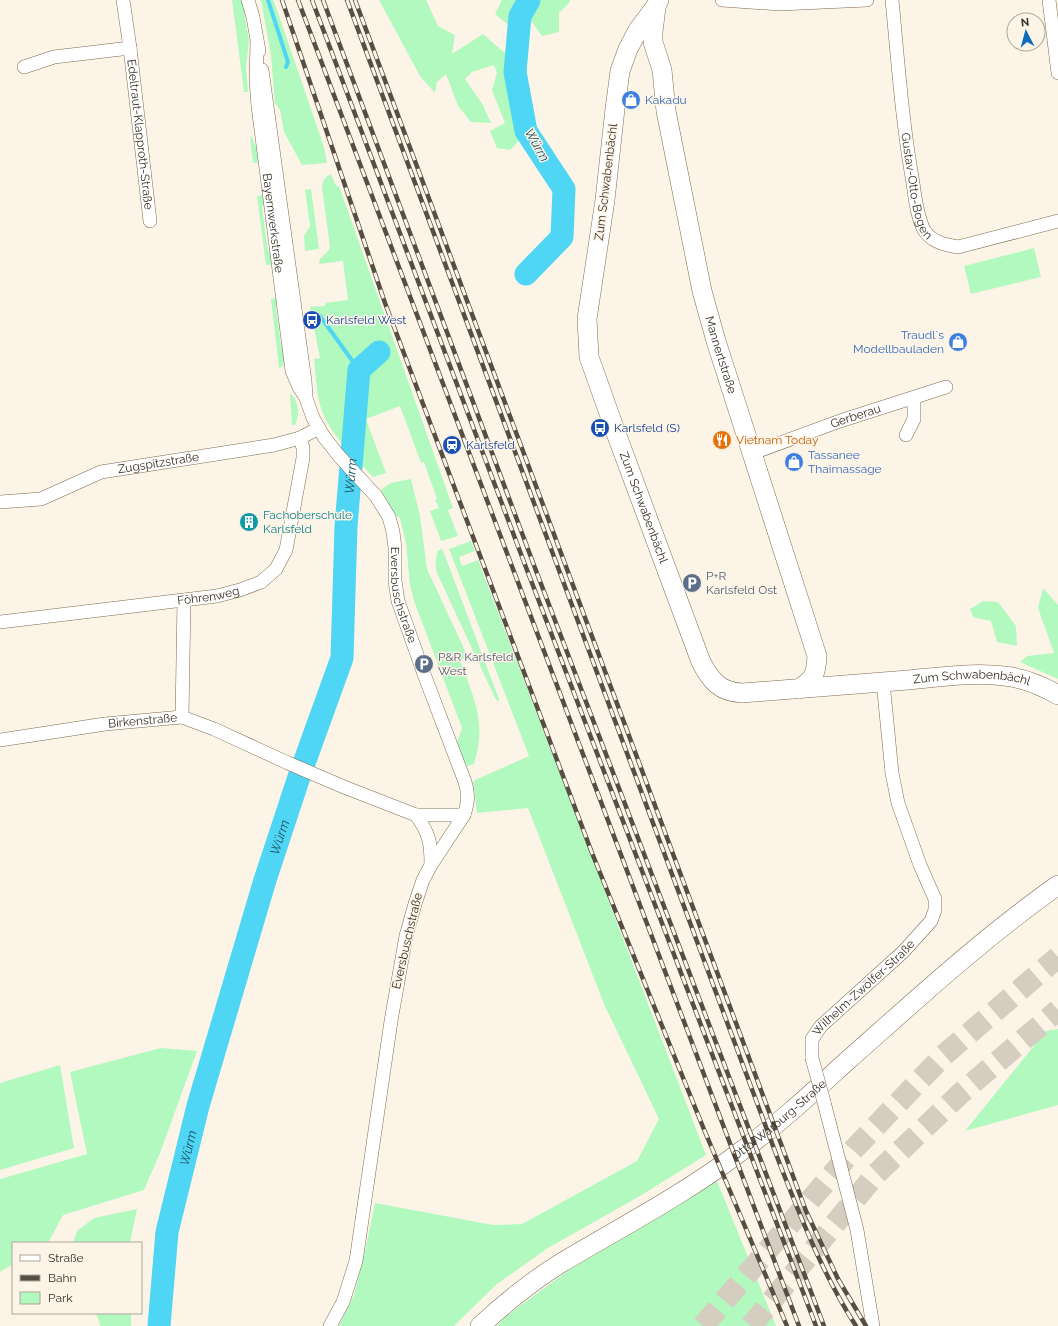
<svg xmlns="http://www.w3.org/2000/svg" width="1058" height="1326" font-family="Raleway,sans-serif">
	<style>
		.green { fill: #b2f9bf }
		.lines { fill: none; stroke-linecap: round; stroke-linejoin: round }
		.stream { stroke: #4fd6f4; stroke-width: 4 }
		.river { stroke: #4fd6f4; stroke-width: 23 }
		.highway-tunnel { stroke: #d6cdc1; stroke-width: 22; stroke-dasharray: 22 11; stroke-linecap: butt }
		.street-casing { stroke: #7d6b4f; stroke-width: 14 }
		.secondary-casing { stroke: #7d6b4f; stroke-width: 20 }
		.street { stroke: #fff; stroke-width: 13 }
		.secondary { stroke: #fff; stroke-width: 19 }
		.rail-casing { stroke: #564e42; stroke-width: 4.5 }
		.rail { stroke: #fdf4e8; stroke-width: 3; stroke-dasharray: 9; stroke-linecap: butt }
		.street-bridge-casing { stroke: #7d6b4f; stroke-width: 14; stroke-linecap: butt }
		.street-bridge { stroke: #fff; stroke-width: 13 }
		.labels { text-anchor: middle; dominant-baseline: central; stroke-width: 3; stroke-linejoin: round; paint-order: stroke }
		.shop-label { font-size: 12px; fill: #366cbe; stroke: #fdf4e8; text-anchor: start }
		.street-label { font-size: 12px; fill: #383024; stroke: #fdf4e8 }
		.transit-label { font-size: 12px; fill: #164399; stroke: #fdf4e8; text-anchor: start }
		.food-label { font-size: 12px; fill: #c56008; stroke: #fdf4e8; text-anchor: start }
		.culture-label { font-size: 12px; fill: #0d838f; stroke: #fdf4e8; text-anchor: start }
		.service-label { font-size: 12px; fill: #4e5e75; stroke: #fdf4e8; text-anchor: start }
		.water-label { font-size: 13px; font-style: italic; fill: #1d5461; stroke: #fdf4e8 }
	</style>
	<rect width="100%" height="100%" fill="#fdf4e8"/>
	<path class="green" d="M232,0H242L249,41L246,67L248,92H244Z
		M261,0H273L276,7L324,147L327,163L302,165L284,132L280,110L275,103L271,55Z
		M379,0H426L438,26L455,35L452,54L483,34L500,49L527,68V79L510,82C513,95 525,128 519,140C517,144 513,147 510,150L497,148L490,131L505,123L492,90L497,73L494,65L472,72L465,79L483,105L491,123L471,122L458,106L446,74L437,82L435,93L420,76Z
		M502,0H570L569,3L559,13V32L542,36L527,15L511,27L495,14Z
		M250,137H252L254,143L259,151L261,162L253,163Z
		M331,174L336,186H339L453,508L448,510L458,536L441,541L430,511L439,508L435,500L437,499L424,462L421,463L400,406L366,419L386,473L373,477C355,457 332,437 322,411C316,395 316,376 314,359L320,358L310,307L325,306V303L348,300L343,261L319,264L320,259L328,251L330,247L322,187C323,180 325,177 331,174Z
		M311,189L319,249L305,251L304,236L310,226L305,190Z
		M268,194L269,199L262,207L268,251L276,257L277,264L266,265L257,196Z
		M1034,248L1041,277L971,294L964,266Z
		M282,297V299L276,307L281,346L289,353L282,367L279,368L271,299Z
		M290,393C299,401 300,415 295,425H292Z
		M411,479L420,516L427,569L468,657L460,660C474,699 487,721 474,764L467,766L456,746L462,728L414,601L410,585L406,543L400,518L395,515L381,490L390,483Z
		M471,541L475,551L459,557L462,566L478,560L706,1155L640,1196L548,1248L497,1284L454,1326H339L354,1295L365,1251L375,1203L493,1225L522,1224L637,1161L659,1119L604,1004L528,808L477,813L473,781L529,756L449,549Z
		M442,548L499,699V701H497L494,696L437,573C435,565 435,558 438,551Z
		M1043,588L1058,605V679L1020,662L1027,656L1054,653L1038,608Z
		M983,601L998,602L1016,626L1017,646L997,642L991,621L973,617L970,609Z
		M1058,1029V1105L965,1131L1046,1031Z
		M161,1048L197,1051L160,1153L144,1190L63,1215L48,1243H13V1264L0,1272V1179L87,1154L70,1072Z
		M60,1065L74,1148L0,1170V1083Z
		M717,1181L776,1326H497L505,1317L569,1270Z
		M137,1209L130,1243H73L77,1231L94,1218Z
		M96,1313H131V1326H100V1324Z"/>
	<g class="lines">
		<path class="stream" d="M268,0L288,62L286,67
			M320,316L359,370"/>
		<g class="river">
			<path d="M526,274L562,237L564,189L526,131L515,72L520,16L529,0"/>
			<path id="s1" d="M159,1326L167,1232L198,1106L265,880L299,777L342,658L346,526L359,370L379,352"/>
		</g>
		<path class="highway-tunnel" d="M703,1326L853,1150L944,1055L1058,957
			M751,1326L875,1175L961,1093L1058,1010"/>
		<defs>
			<g id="street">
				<path d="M248,0L253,17L259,51"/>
				<path d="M722,0L780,4L867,0"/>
				<path id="s2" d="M892,0C898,61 902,122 913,183C915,198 917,216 924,230C931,242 946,245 958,247L1058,221"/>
				<path d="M1049,0L1058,73"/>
				<path id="s3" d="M257,43L256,80L258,106L292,371L299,387L306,398L313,418L324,437L339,456L376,496L389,517L393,532L395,548V581L398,601L424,674L465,782C469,794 468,803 464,815L431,865L423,880L415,904L406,936L391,1021L356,1261L343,1302L330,1326"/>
				<path id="s4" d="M130,48L150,221"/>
				<path d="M24,67L54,57L130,48L123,0"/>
				<path d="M262,70L305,381L306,396"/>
				<path d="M906,435L914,419V398"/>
				<path id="s5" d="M753,453L840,421L946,387"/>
				<path id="s6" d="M0,502L41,499L101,472L274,445L300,438L319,428"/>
				<path id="s7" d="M0,622L217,596L240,590L261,582L276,569L286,550L303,458V448L300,438"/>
				<path d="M182,717L184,600"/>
				<path id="s8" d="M0,740L105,724L182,717L214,729L288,763L344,787L416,815H464"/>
				<path d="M416,815C429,833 431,842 431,865"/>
				<path id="s9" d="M812,1058V1039L821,1026L903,952L931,921L935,910V899L920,865L898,803L892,773L883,682"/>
				<path d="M824,1102L857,1230L873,1326"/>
			</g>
			<g id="secondary">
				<path id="s10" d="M659,0L656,6L638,30L628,49L620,71L615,109L605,200L587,319L589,357L616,433L701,662C711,681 720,692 742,693C797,689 852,684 908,680C940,677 973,672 1004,676C1024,678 1041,685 1058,695"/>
				<path id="s11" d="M656,7L653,32V42L662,70L666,111L702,291L716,341L817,656C816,675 814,679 799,689"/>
				<path id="s12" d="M480,1326C505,1303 532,1281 561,1263C623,1226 687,1193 744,1149C781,1122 814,1091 847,1061C916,1000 983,938 1058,885"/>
			</g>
		</defs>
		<use href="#street" class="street-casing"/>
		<use href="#secondary" class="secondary-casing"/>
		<use href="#street" class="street"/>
		<use href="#secondary" class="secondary"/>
		<defs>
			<path id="rail" d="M282,0L385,303L592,853L703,1127L787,1326
				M298,0L799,1326
				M312,0L527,570L816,1326
				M323,0L535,568L824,1326
				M347,0L779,1162C801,1218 823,1275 856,1326
				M355,0L806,1211L838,1279L866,1326"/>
		</defs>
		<use href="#rail" class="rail-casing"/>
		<use href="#rail" class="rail"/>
		<defs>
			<path id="street-bridge" d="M812,1058L824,1102"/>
		</defs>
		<use href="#street-bridge" class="street-bridge-casing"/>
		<use href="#street-bridge" class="street-bridge"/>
	</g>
	<defs>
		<symbol id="shop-disc" viewBox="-11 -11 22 22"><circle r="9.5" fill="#3f7fe0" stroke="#fdf4e8"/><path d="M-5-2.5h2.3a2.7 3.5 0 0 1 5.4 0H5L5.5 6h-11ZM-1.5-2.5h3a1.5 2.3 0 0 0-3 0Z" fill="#fff"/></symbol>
		<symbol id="bus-disc" viewBox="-11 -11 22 22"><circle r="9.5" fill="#1a4fb4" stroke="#fdf4e8"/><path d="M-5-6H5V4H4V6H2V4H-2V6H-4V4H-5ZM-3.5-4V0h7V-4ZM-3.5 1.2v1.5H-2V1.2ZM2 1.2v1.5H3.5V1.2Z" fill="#fff"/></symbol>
		<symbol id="restaurant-disc" viewBox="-11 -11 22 22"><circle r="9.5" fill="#e8710a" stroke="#fdf4e8"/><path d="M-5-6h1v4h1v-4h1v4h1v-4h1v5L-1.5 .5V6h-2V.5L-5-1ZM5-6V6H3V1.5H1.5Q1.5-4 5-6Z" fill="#fff"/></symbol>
		<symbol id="station-disc" viewBox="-11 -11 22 22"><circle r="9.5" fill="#1a4fb4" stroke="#fdf4e8"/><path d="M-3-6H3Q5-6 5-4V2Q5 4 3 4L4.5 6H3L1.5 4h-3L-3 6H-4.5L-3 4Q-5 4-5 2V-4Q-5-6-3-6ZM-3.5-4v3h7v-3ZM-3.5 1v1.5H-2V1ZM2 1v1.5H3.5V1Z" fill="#fff"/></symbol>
		<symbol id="building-disc" viewBox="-11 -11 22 22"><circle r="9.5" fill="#0f9aa8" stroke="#fdf4e8"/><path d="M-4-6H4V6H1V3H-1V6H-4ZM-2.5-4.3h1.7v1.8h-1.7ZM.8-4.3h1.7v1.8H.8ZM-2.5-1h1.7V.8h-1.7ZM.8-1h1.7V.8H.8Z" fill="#fff"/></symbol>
		<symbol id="parking-disc" viewBox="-11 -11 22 22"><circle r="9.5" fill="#5c6f8a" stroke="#fdf4e8"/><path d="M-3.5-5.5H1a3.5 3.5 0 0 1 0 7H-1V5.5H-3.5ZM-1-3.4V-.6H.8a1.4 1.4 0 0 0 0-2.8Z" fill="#fff"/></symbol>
	</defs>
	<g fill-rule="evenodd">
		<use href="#shop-disc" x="620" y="89" width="22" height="22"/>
		<use href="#bus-disc" x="301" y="309" width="22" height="22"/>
		<use href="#shop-disc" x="947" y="331" width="22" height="22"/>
		<use href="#bus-disc" x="589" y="417" width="22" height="22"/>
		<use href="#restaurant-disc" x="711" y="429" width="22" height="22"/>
		<use href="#station-disc" x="441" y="434" width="22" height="22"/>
		<use href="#shop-disc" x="783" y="451" width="22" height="22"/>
		<use href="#building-disc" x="238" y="511" width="22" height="22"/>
		<use href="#parking-disc" x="681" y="572" width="22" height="22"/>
		<use href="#parking-disc" x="413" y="653" width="22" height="22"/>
	</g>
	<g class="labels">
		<g class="shop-label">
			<text x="645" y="100">Kakadu</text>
			<text x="944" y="335" text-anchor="end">Traudl´s<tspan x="944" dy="14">Modellbauladen</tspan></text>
			<text x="808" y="455">Tassanee<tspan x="808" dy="14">Thaimassage</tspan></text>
		</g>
		<g class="street-label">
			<text stroke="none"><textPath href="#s4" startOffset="87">Edeltraut-Klapproth-Straße</textPath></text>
			<text transform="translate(606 182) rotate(-83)">Zum Schwabenbächl</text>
			<text stroke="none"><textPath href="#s2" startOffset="188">Gustav-Otto-Bogen</textPath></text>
			<text stroke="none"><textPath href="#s3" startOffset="181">Bayernwerkstraße</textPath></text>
			<text stroke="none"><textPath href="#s11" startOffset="356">Mannertstraße</textPath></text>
			<text stroke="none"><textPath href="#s5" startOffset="109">Gerberau</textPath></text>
			<text stroke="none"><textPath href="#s6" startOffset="165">Zugspitzstraße</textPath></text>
			<text stroke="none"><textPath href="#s10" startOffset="530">Zum Schwabenbächl</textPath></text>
			<text stroke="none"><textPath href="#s7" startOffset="210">Föhrenweg</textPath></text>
			<text stroke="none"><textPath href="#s3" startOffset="587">Eversbuschstraße</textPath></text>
			<text stroke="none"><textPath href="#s10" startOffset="980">Zum Schwabenbächl</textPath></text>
			<text stroke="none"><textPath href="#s8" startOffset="144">Birkenstraße</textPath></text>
			<text transform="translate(407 941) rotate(-77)">Eversbuschstraße</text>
			<text stroke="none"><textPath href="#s9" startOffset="92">Wilhelm-Zwölfer-Straße</textPath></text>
			<text stroke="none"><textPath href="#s12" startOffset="364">Otto-Warburg-Straße</textPath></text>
		</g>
		<g class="transit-label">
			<text x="326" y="320">Karlsfeld West</text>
			<text x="614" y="428">Karlsfeld (S)</text>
			<text x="466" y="445">Karlsfeld</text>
		</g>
		<g class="food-label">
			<text x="736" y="440">Vietnam Today</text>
		</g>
		<g class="culture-label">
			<text x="263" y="515">Fachoberschule<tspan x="263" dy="14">Karlsfeld</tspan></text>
		</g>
		<g class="service-label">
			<text x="706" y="576">P+R<tspan x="706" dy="14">Karlsfeld Ost</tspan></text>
			<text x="438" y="657">P&amp;R Karlsfeld<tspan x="438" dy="14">West</tspan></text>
		</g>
		<g class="water-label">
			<text transform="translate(537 145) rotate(60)">Würm</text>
			<text stroke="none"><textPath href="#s1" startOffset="877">Würm</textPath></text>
			<text stroke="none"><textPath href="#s1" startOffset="505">Würm</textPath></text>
			<text stroke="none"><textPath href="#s1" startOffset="181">Würm</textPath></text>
		</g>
	</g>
	<rect x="12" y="1242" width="130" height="72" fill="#fdf4e8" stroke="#aea69a"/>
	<rect x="20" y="1255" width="20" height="6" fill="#ffffff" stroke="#aea69a"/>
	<text x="48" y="1262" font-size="12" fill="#383024">Straße</text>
	<rect x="20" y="1275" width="20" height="6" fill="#564e42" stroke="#aea69a"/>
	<text x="48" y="1282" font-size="12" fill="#383024">Bahn</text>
	<rect x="20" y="1292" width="20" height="12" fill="#b2f9bf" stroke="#aea69a"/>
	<text x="48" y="1302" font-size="12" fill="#383024">Park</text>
	<g transform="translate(1026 32) rotate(354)"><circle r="19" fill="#fdf4e8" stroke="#aea69a"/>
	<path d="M0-3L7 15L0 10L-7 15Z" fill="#0d6fbb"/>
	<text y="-6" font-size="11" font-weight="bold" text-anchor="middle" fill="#383024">N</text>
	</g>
</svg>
